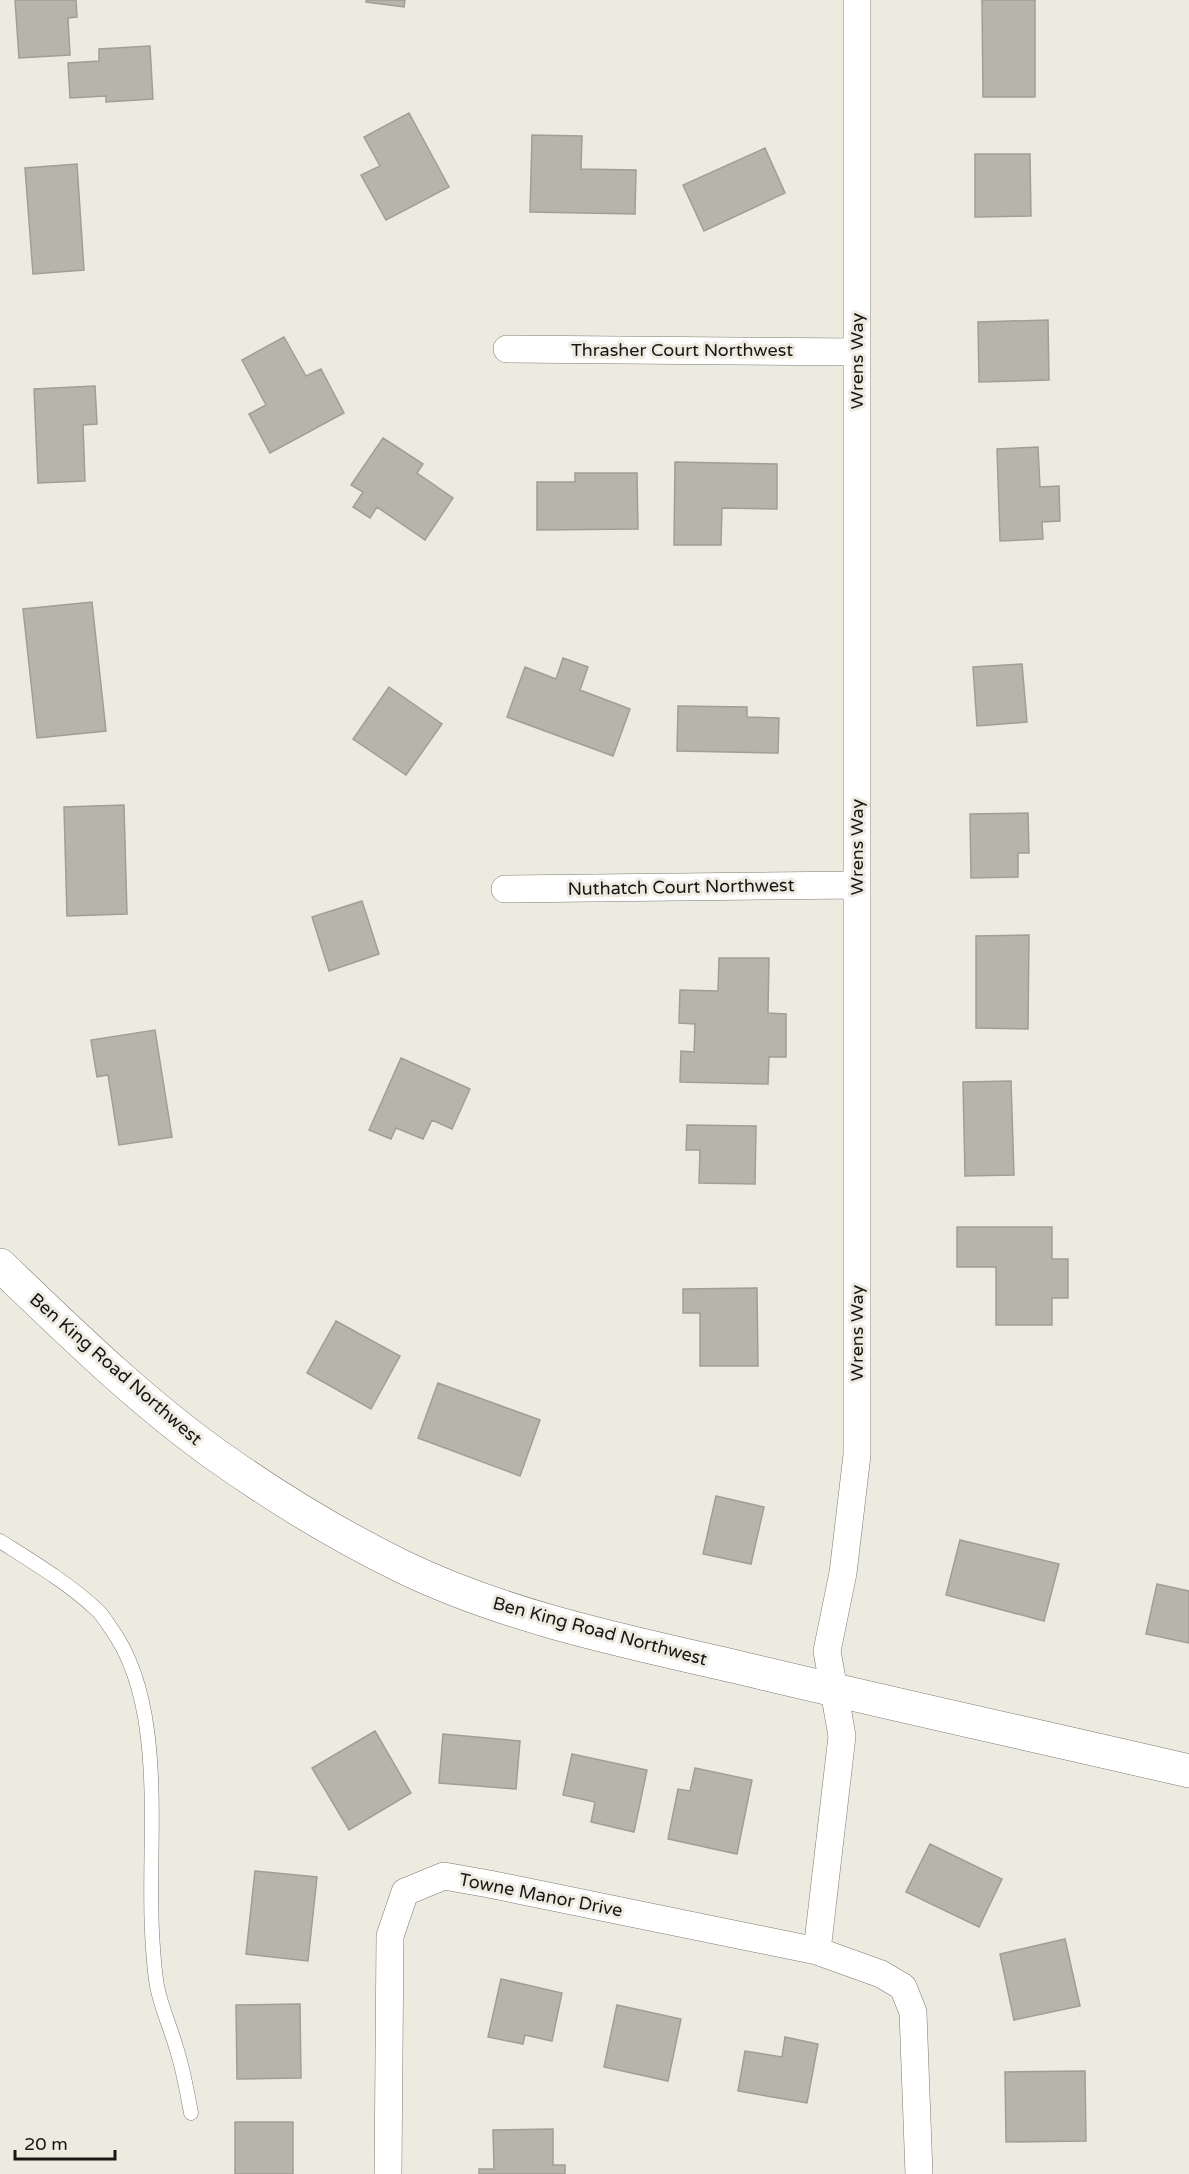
<svg xmlns="http://www.w3.org/2000/svg" width="1189" height="2174" font-family="'Varela Round',sans-serif">
	<style>
		.building { fill: #b6b5ab; stroke: #a09f95; stroke-width: 1.5 }
		.lines { fill: none; stroke-linecap: round; stroke-linejoin: round }
		.service-casing { stroke: #7c7b71; stroke-width: 15 }
		.minor-casing { stroke: #7c7b71; stroke-width: 28 }
		.tertiary-casing { stroke: #7c7b71; stroke-width: 34 }
		.service { stroke: #fff; stroke-width: 14 }
		.minor { stroke: #fff; stroke-width: 27 }
		.tertiary { stroke: #fff; stroke-width: 33 }
		.labels { text-anchor: middle; dominant-baseline: central; stroke-width: 6; stroke-linejoin: round; paint-order: stroke }
		.street-label { font-size: 18px; fill: #181713; stroke: #edebe0 }
	</style>
	<rect width="100%" height="100%" fill="#edebe0"/>
	<path class="building" d="M15,0H76L77,17L68,18L70,55L19,58Z
		M366,0H405L404,7L366,2Z
		M982,0H1035V97H983Z
		M150,46L153,99L106,102V96L70,98L68,63L99,61V49Z
		M409,113L449,187L386,220L361,175L380,166L364,137Z
		M532,135L582,136L581,169L636,170L635,214L530,212Z
		M765,148L785,193L704,231L683,185Z
		M975,154H1030L1031,216L975,217Z
		M77,164L84,270L33,274L25,168Z
		M1048,320L1049,380L979,382L978,322Z
		M284,337L306,376L321,369L344,413L270,453L249,414L266,405L242,360Z
		M95,386L97,424L83,425L85,481L38,483L34,389Z
		M383,438L423,464L417,473L453,498L425,540L377,507L370,518L353,507L363,492L351,485Z
		M1038,447L1040,487L1059,486L1060,521L1042,522L1043,539L1000,541L997,449Z
		M675,462L777,464V509L722,508L721,545H674Z
		M575,473H637L638,529L537,530V482H575Z
		M92,602L106,731L37,738L23,609Z
		M563,658L588,667L580,690L630,709L613,756L507,717L525,667L556,679Z
		M1022,664L1027,722L977,726L973,667Z
		M389,687L442,724L406,775L353,739Z
		M678,706L747,707V717L779,718L778,753L677,751Z
		M124,805L127,914L67,916L64,807Z
		M1028,813L1029,853H1018V877L971,878L970,814Z
		M362,901L379,954L329,971L312,917Z
		M1029,935L1028,1029L976,1028V936Z
		M719,958H769L768,1013L786,1014V1057H769L768,1084L680,1082L681,1051L694,1052L695,1024L679,1023L680,990L718,991Z
		M155,1030L172,1137L119,1145L108,1075L97,1077L91,1040Z
		M401,1058L470,1089L452,1129L432,1120L423,1139L396,1128L391,1139L369,1130Z
		M1011,1081L1014,1175L965,1176L963,1082Z
		M687,1125L756,1126L755,1184L699,1183L700,1150H686Z
		M957,1227H1052V1259H1068V1298H1052V1325H996V1267H957Z
		M757,1288L758,1366H700V1313H683V1289Z
		M336,1321L400,1356L371,1409L307,1373Z
		M438,1383L540,1420L520,1476L418,1438Z
		M716,1496L764,1507L751,1564L703,1554Z
		M960,1540L1059,1564L1044,1621L946,1595Z
		M1157,1584L1189,1591V1643L1146,1634Z
		M375,1731L411,1793L349,1830L312,1768Z
		M443,1734L520,1741L516,1789L439,1783Z
		M572,1754L647,1770L634,1832L591,1822L595,1802L563,1795Z
		M695,1768L752,1780L737,1854L668,1839L678,1789L690,1791Z
		M930,1844L1002,1879L979,1927L906,1892Z
		M255,1871L317,1877L308,1961L246,1954Z
		M1065,1939L1080,2006L1014,2020L1000,1954Z
		M501,1979L562,1993L552,2041L525,2035L523,2044L488,2037Z
		M300,2004L301,2078L237,2079L236,2005Z
		M617,2005L681,2019L668,2081L604,2067Z
		M785,2037L818,2044L807,2103L738,2091L745,2051L782,2057Z
		M1085,2071L1086,2141L1006,2142L1005,2072Z
		M235,2122H293V2174H235Z
		M553,2129V2165H565V2174H479V2169H494L493,2130Z"/>
	<g class="lines">
		<defs>
			<path id="service" d="M0,1541C33,1562 68,1583 96,1609C102,1614 106,1621 110,1627C168,1705 147,1840 152,1932C153,1950 154,1969 157,1986C161,2007 170,2026 176,2047C183,2068 187,2091 191,2113"/>
			<path id="minor" d="M507,349L857,352
				M505,889L857,885
				M817,1951L842,1736L827,1651L843,1573L857,1455V0
				M388,2174L390,1936L405,1892L444,1876L489,1884L817,1951L881,1974L903,1987L913,2012L919,2174"/>
			<path id="tertiary" d="M0,1265C70,1332 140,1401 219,1457C277,1498 338,1535 401,1566C506,1617 624,1641 737,1667C887,1703 1038,1736 1189,1771"/>
		</defs>
		<use href="#service" class="service-casing"/>
		<use href="#minor" class="minor-casing"/>
		<use href="#tertiary" class="tertiary-casing"/>
		<use href="#service" class="service"/>
		<use href="#minor" class="minor"/>
		<use href="#tertiary" class="tertiary"/>
	</g>
	<g class="labels">
		<g class="street-label">
			<text x="682" y="350">Thrasher Court Northwest</text>
			<text transform="translate(857 361) rotate(-90)">Wrens Way</text>
			<text transform="translate(857 847) rotate(-90)">Wrens Way</text>
			<text transform="translate(681 887) rotate(-1)">Nuthatch Court Northwest</text>
			<text transform="translate(857 1333) rotate(-90)">Wrens Way</text>
			<text transform="translate(116 1369) rotate(41)">Ben King Road Northwest</text>
			<text transform="translate(600 1631) rotate(15)">Ben King Road Northwest</text>
			<text transform="translate(541 1895) rotate(11)">Towne Manor Drive</text>
		</g>
	</g>
	<path d="M15 2150v9h100v-9" fill="none" stroke="#181713" stroke-width="3"/>
	<text x="24" y="2150" font-size="18" fill="#181713" stroke="#edebe0" stroke-width="4.5" paint-order="stroke">20 m</text>
</svg>
